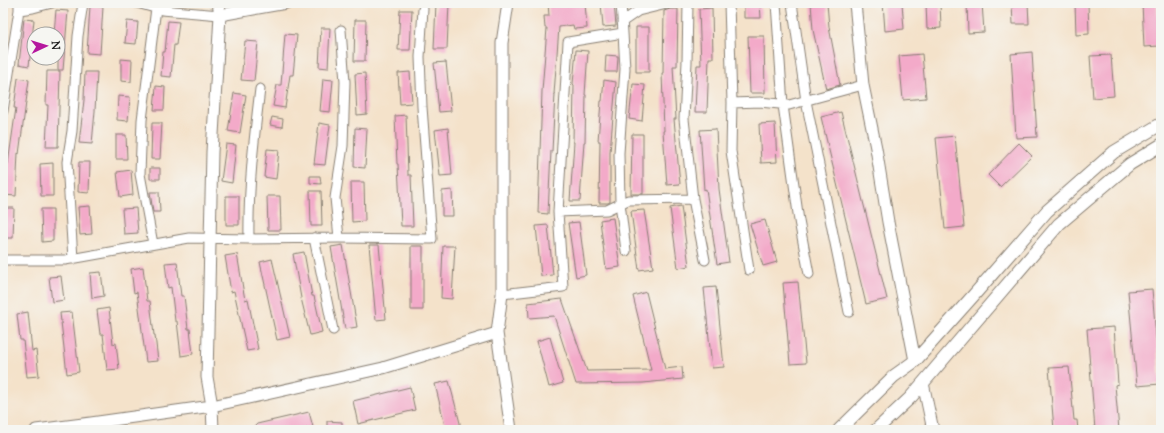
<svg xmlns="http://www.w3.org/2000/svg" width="1164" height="433" font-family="'Sorts Mill Goudy',serif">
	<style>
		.building { fill: #f3aac9 }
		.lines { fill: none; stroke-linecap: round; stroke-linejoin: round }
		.minor-casing { stroke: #887f73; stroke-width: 11 }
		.tertiary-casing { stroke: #887f73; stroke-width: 13 }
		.secondary-casing { stroke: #887f73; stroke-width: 14 }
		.minor { stroke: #fff; stroke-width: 9 }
		.tertiary { stroke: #fff; stroke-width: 11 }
		.secondary { stroke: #fff; stroke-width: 12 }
	</style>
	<rect width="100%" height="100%" fill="#f6f6f2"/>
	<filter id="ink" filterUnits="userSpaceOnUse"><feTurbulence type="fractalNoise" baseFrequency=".025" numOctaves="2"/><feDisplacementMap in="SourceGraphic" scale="8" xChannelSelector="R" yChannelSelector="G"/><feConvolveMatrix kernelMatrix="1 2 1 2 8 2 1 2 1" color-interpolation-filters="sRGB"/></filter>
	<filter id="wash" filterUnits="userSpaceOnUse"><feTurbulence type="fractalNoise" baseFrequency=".012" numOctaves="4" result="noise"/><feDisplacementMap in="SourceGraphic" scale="16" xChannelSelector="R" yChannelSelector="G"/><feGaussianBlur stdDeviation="0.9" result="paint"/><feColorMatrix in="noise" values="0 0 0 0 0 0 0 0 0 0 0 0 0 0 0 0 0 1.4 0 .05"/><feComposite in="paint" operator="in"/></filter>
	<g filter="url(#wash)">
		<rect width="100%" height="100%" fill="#f4e2ca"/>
		<g id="blocks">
			<path class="building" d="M436,3H449L447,49H434Z
				M548,3H585L587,28L574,29L573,25L559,27L554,94H555L552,151H551L548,214L538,213L542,91L547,28H545L544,16H549Z
				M601,3H614L616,26L603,27Z
				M744,3H760L761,18H744Z
				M811,3H827L829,27L840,85L826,89L813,30Z
				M883,3H902L904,29L885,31Z
				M926,3H940L941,28L927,29Z
				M967,3H982L984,32L968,33Z
				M1012,3H1028L1029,24H1013Z
				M1075,3H1088L1089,34L1076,35Z
				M1142,3H1157L1159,46L1144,47Z
				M90,6L103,7L100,54L87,53Z
				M712,8L713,58H709L707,112H695L697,65H701L699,9Z
				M670,9H678L677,66H673L676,119H674L680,184L667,185L663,131H664L662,73H663L664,11Z
				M56,10L68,11L63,70H58V34H54Z
				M400,10H412L410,50H398Z
				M24,19L34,20L29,66L19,64Z
				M355,20H366L365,61H354Z
				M127,21L138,22L136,44L125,43Z
				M168,21L179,22L176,45H174L171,77L161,76L163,52H165Z
				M636,27H649V72H636Z
				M321,28H330L328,68L319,67Z
				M285,34L297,35L293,75H290L285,108L273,106L277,85H281Z
				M748,36H764L765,93H750Z
				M245,41L258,42L254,81L241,80Z
				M576,50L588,51L585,95H586L585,142H584L580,201H570L574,142H573L574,85L573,84Z
				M1032,52L1037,137L1016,138L1011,54Z
				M922,54L926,98L903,100L899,56Z
				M606,55L618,56L617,72H605Z
				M1111,55L1114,96L1093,98L1090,56Z
				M121,59L132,60L131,82L121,81Z
				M446,62L451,111L439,112L434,63Z
				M47,71H60L58,147H46L48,105H46Z
				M85,72H97L95,111L92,144L79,143L84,100Z
				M410,72L412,103L400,104L398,73Z
				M365,73L367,114L357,115L355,74Z
				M18,78L29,80L19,154L18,153L16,196L4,195L5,164H8L16,108H14Z
				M323,79L333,80L330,112L320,111Z
				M604,80L616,82L610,152V202L608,203H599L600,141H598L601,101H602Z
				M633,84L645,85L642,121L629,119Z
				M156,86L165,87L164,110H154Z
				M234,93L246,95L240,133L228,131Z
				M118,96L130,97L128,121L117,120Z
				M841,112L887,299L866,304L821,117Z
				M406,115L408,175H411L413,226H401L398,164H397L395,116Z
				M272,117L283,119L282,127L270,125Z
				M152,123H162L160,159H151Z
				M319,123L330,125L325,165L314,164Z
				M775,123L777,162L761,163L759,124Z
				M355,128L367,129L365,168L354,167Z
				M448,128L452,175L440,176L435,130Z
				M716,129L719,189L729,262L717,264L706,189L704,190L700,130Z
				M632,134H643V194H631Z
				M116,135H126L127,159H116Z
				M955,136L964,227L945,229L936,138Z
				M1019,143L1032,156L1000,187L988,175Z
				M226,144L236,145L232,183L221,181Z
				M267,149L279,150L276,179L264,177Z
				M79,162H90L89,193L78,192Z
				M53,163V196H41L40,164Z
				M150,168H160V179H150Z
				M131,170L133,195L120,197L117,172Z
				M310,176H320L321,184L310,183Z
				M351,182H364L365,221L352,222Z
				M452,190L453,216H442V191Z
				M310,191H321L322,226H311Z
				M150,192H159L160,212H153Z
				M226,196H239V225H226Z
				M267,196H280L281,230H268Z
				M90,206L92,234L80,235L78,207Z
				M681,206L689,266L678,268L670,208Z
				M3,208H14L13,238H3Z
				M136,208L138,233L124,234L122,209Z
				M41,209H53V241L42,242Z
				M644,210L653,268L639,270L631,211Z
				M613,218L620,267L606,269L600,220Z
				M765,220L777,262L763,266L750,224Z
				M579,222L586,275L576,277L568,223Z
				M548,225L553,275L541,276L536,226Z
				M343,245L357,327L345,329L331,247Z
				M369,245H379L386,319L376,320Z
				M411,246H423V310H411Z
				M443,246H455L452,299L441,298Z
				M304,252L312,296H314L322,332L310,335L301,298L293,254Z
				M237,254L245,300L248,299L258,349L247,351L234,291L231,292L225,256Z
				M272,259L290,337L277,340L260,262Z
				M177,262L181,296H184L188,329H190L193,354L181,356L177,321H175L171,287L168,288L165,263Z
				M143,267L147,301H150L154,335H155L158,361L146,362L137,292L134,293L131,269Z
				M101,272L104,296L92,298L90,273Z
				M61,276L64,300L52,302L49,277Z
				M798,282L806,363L790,364L783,283Z
				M716,287L724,367L712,368L704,288Z
				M1152,289L1160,384L1137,386L1128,291Z
				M646,292L665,369L682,367L683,379L643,383L576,384L554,316L529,318L528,303L562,299L587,371L651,370L633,296Z
				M109,308L113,344L116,343L119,369L107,370L103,334H100L97,310Z
				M28,312L32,351L36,350L39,376L27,377L23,340H20L17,314Z
				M72,312L79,372L67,374L60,313Z
				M1114,327L1118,384L1115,385L1119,430H1095L1087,329Z
				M550,337L563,383L549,387L537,341Z
				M1069,367L1074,420H1077L1078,430H1054L1049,368Z
				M449,381L460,423V430H446L435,384Z
				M410,387L415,410L358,424L353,401Z
				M309,412L313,427L299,430H251L257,424Z
				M327,421L342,422V430H327Z"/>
		</g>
	</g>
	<g filter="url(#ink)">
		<use href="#blocks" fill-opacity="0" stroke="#887f73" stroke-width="1"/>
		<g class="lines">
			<defs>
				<path id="minor" d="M137,3L162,10L220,15
					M688,3L687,62L684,119L693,199L705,260
					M729,3L732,103L760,102L789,105L863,85
					M776,3L783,105L799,221L809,274
					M792,3L806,101L849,312
					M19,10L33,8L52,3
					M622,22L638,11L671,3
					M623,33L625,69L619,153L620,203L626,251
					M732,103L731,151L749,270
					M3,111L19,10V3
					M558,212L607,210L628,200L693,199
					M314,238L333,330
					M339,238L335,198L343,146L345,82L341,30
					M249,239C248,189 254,139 260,89
					M153,244L140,174L142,120L156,8
					M73,259L67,162L72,131L78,36L83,3
					M3,260H65L189,238L249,239L339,238L432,239L422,107L420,57L423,9
					M502,294L563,287L558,212L568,42L623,33L621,3"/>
				<path id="tertiary" d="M508,3L502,43V294L497,333L511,430
					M855,3L863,85L876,148L888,222L915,361
					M220,15L286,3
					M923,383L933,430
					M36,430L91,423L212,406L383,368L497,333
					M213,430L212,406L207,377L212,152L220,15L218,3"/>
				<path id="secondary" d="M839,430L894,376L915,361L973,296L1047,211L1114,152L1161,124
					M876,430L911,397L1059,224L1130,164L1161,145"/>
			</defs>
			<use href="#minor" class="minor-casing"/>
			<use href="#tertiary" class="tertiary-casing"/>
			<use href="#secondary" class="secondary-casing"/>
			<use href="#minor" class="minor"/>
			<use href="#tertiary" class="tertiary"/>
			<use href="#secondary" class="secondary"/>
		</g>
	</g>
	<rect width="1164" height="433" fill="none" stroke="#f6f6f2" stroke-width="16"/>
	<g transform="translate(46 46) rotate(86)"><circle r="19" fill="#f6f6f2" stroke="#9f9f9c"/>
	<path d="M0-3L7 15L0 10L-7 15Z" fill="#b5179e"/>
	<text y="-6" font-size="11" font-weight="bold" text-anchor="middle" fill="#1c1c1c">N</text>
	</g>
</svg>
